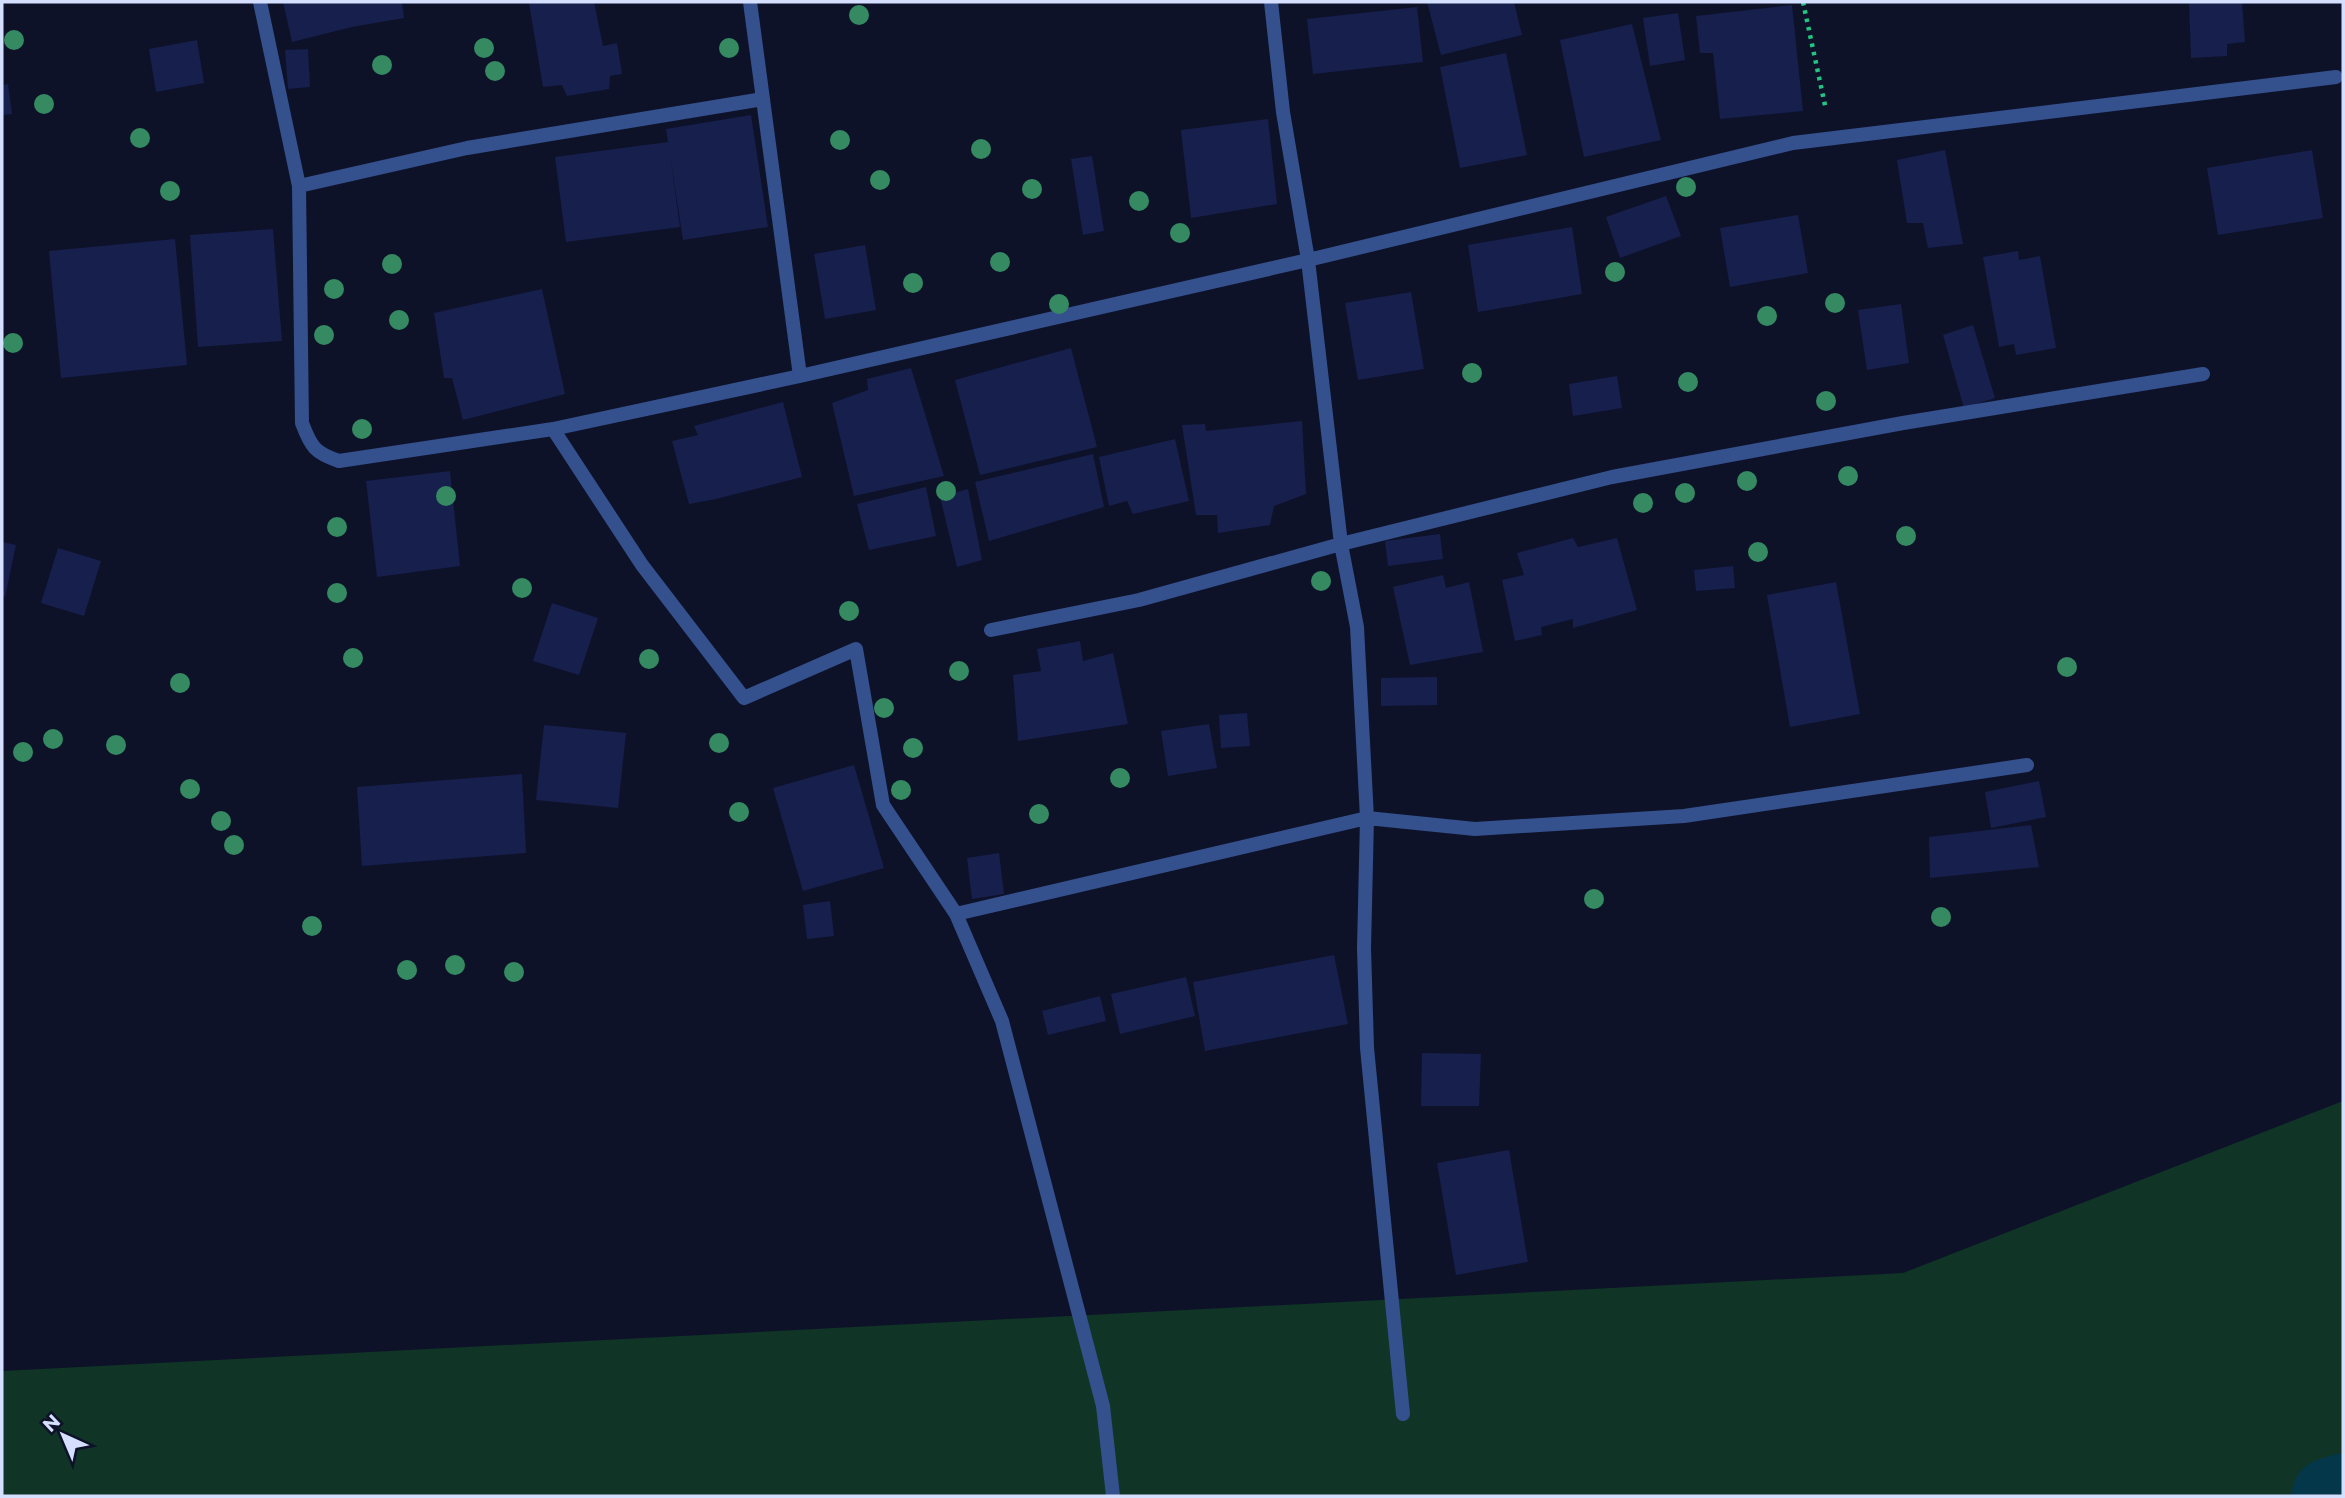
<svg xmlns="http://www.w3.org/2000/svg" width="2345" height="1498" font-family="Montserrat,sans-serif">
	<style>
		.green { fill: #103426 }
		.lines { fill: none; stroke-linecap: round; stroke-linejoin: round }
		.river { stroke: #05374a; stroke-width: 77 }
		.building { fill: #171f4c }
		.path { stroke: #23c582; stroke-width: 4.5; stroke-dasharray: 3.5 5; stroke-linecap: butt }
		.minor { stroke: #34508d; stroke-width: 14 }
		.tree { fill: #358a62 }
	</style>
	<rect width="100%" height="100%" fill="#0d1229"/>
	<path class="green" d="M2343,1101V1496H2V1371L1903,1273Z"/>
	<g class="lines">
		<path class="river" d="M2330,1496L2343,1492"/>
	</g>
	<path class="building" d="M283,2H402L404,18L352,27L292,42Z
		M537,2H594L603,46L617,43L622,74L610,76L609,89L567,96L562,85L543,87L529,3Z
		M1427,2H1514L1522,35L1441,55Z
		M2189,2H2242L2245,42L2227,44V56L2191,58Z
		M1792,5L1803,111L1720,119L1713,53H1700L1696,16Z
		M1417,7L1423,62L1313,74L1307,19Z
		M1678,13L1685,60L1650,66L1643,18Z
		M1632,24L1661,140L1584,157L1560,40Z
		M197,40L204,83L156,92L149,49Z
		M308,49L310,87L288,89L285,50Z
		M1506,53L1527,155L1460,168L1440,67Z
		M8,84L12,114L2,115V85Z
		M751,115L768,227L683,240L670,155L680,227L566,242L555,157L668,142L666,129Z
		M1268,119L1277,204L1191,218L1181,130Z
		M1945,150L1963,244L1928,248L1923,223H1907L1897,160Z
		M2312,150L2323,218L2218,235L2207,168Z
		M1092,156L1104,231L1083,235L1071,159Z
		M1666,196L1681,236L1620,258L1606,217Z
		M1798,215L1808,273L1730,287L1720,228Z
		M1572,227L1582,294L1478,312L1468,245Z
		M273,229L282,341L198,347L190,235Z
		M175,239L187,365L61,378L49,251Z
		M865,245L876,310L825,319L814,254Z
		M2018,251L2019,260L2040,256L2056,348L2016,355L2014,344L1999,347L1983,257Z
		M542,289L565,394L463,420L452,378H444L434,313Z
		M1411,292L1424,369L1358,380L1345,303Z
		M1901,304L1909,363L1867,370L1858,310Z
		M1973,325L1995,398L1964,408L1943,335Z
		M1071,348L1097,447L980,475L955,380Z
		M911,368L944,476L854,496L832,403L868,390L867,379Z
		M1617,376L1622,408L1573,416L1569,384Z
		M783,402L802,477L716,499L689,504L672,441L698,435L694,426Z
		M1302,421L1306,494L1274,506L1270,525L1218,533L1217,515H1196L1182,425L1205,424L1206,431Z
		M1175,439L1189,501L1133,514L1127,501L1109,506L1099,457Z
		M1093,454L1104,507L989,541L975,482Z
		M450,471L460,566L377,577L366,481Z
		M926,487L936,536L869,550L857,504Z
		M968,489L982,560L957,567L940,497Z
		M1440,534L1443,559L1388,566L1385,541Z
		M1573,538L1578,547L1617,538L1637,610L1573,628V619L1541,627L1542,635L1515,641L1502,580L1524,575L1517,553Z
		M2,542L16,545L5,597L2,596Z
		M58,548L101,561L84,616L41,603Z
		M1733,566L1735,588L1696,591L1694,570Z
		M1443,575L1446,588L1469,582L1483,652L1410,665L1393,587Z
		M1836,582L1860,714L1790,727L1767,595Z
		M552,603L598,618L579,675L533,661Z
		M1080,641L1083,661L1113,653L1128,724L1018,741L1013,675L1041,671L1037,649Z
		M1437,677V705L1381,706V678Z
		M1247,713L1250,746L1221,748L1219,715Z
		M1209,724L1217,768L1168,776L1161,731Z
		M544,725L626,733L618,808L536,800Z
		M854,765L884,868L803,891L773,788Z
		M522,774L526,853L362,866L357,787Z
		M2039,781L2046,817L1991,828L1985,792Z
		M2031,825L2039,867L1930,878L1929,837Z
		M999,853L1004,894L972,899L967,858Z
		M830,901L834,936L807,939L803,905Z
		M1334,955L1348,1024L1205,1051L1193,982Z
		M1186,977L1195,1016L1120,1034L1111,994Z
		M1100,996L1106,1021L1048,1035L1042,1011Z
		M1422,1053L1481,1054L1479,1106H1421Z
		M1509,1150L1528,1262L1456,1275L1437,1163Z"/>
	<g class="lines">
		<path class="path" d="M1803,2L1826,110"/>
		<path class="minor" d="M260,2L299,186L302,423C311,447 315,453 339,461L553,429L800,376L1308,260L1793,143L2336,77
			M750,2L800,376
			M1271,2L1283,112L1308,260L1341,544L1357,627L1367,818L1364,948L1367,1048L1403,1414
			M299,186L467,148L763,99
			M553,429L642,565L744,698L856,649L883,805L956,914L1002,1021L1103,1406L1113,1496
			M991,630L1139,600L1341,544L1612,477L1903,423L2203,374
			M956,914L1367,818L1475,829L1684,816L2027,765"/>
	</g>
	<g class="tree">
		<circle cx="859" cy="15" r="10"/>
		<circle cx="14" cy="40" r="10"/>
		<circle cx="484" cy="48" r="10"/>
		<circle cx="729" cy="48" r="10"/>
		<circle cx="382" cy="65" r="10"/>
		<circle cx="495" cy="71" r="10"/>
		<circle cx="44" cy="104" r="10"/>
		<circle cx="140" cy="138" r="10"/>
		<circle cx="840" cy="140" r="10"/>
		<circle cx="981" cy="149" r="10"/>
		<circle cx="880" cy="180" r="10"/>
		<circle cx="1686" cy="187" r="10"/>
		<circle cx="1032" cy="189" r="10"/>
		<circle cx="170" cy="191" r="10"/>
		<circle cx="1139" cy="201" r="10"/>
		<circle cx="1180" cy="233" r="10"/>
		<circle cx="1000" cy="262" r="10"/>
		<circle cx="392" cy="264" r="10"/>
		<circle cx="1615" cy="272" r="10"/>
		<circle cx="913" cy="283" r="10"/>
		<circle cx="334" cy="289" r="10"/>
		<circle cx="1835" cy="303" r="10"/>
		<circle cx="1059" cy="304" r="10"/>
		<circle cx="1767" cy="316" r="10"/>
		<circle cx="399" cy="320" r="10"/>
		<circle cx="324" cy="335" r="10"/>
		<circle cx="13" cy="343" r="10"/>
		<circle cx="1472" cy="373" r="10"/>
		<circle cx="1688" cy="382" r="10"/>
		<circle cx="1826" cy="401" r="10"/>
		<circle cx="362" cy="429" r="10"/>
		<circle cx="1848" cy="476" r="10"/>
		<circle cx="1747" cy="481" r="10"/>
		<circle cx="946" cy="491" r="10"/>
		<circle cx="1685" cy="493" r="10"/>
		<circle cx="446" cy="496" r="10"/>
		<circle cx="1643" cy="503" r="10"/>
		<circle cx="337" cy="527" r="10"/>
		<circle cx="1906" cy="536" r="10"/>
		<circle cx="1758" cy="552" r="10"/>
		<circle cx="1321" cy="581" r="10"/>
		<circle cx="522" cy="588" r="10"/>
		<circle cx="337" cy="593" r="10"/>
		<circle cx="849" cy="611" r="10"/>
		<circle cx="353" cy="658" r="10"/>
		<circle cx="649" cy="659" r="10"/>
		<circle cx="2067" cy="667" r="10"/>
		<circle cx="959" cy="671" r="10"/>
		<circle cx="180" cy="683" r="10"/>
		<circle cx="884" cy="708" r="10"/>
		<circle cx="53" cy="739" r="10"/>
		<circle cx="719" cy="743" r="10"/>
		<circle cx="116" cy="745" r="10"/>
		<circle cx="913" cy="748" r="10"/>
		<circle cx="23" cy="752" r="10"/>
		<circle cx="1120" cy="778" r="10"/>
		<circle cx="190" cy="789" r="10"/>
		<circle cx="901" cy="790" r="10"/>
		<circle cx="739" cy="812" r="10"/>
		<circle cx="1039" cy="814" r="10"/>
		<circle cx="221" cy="821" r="10"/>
		<circle cx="234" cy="845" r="10"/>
		<circle cx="1594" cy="899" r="10"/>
		<circle cx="1941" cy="917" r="10"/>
		<circle cx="312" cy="926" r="10"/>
		<circle cx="455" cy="965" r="10"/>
		<circle cx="407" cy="970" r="10"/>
		<circle cx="514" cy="972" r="10"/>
	</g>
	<rect width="2345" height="1498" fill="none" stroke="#d5dfff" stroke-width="7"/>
	<g transform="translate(63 1435) rotate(316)" stroke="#0d1229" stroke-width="5" paint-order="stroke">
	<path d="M0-5L12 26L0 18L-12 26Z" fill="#d5dfff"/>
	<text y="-10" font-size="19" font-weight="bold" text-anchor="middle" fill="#d5dfff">N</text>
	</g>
</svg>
